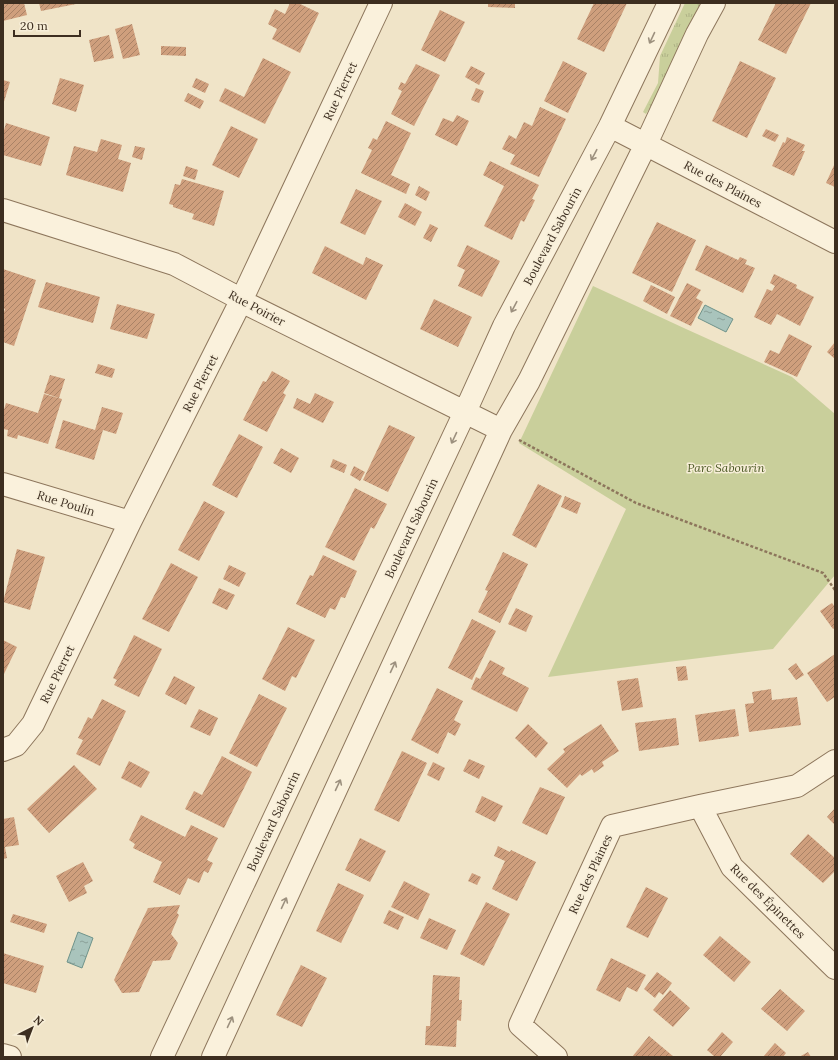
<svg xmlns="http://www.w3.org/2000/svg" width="838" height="1060" font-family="Lora,serif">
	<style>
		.grass { fill: url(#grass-tufts) }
		.park { fill: #c9cf9b }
		.water { fill: url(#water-ripples); stroke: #6f938a }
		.building { fill: url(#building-hatch) }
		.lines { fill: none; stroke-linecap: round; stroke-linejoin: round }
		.minor-casing { stroke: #8d765c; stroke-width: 24 }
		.path { stroke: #8d765c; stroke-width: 2.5; stroke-dasharray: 3 2; stroke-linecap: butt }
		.minor { stroke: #faf1dc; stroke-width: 22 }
		.oneway { stroke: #9c907e }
		.labels { text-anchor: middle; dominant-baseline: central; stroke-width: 3; stroke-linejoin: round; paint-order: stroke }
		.street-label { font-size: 12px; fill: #3d2e20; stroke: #f7eed8 }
		.park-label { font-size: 12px; font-style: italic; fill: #4d5a26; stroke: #f7eed8 }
	</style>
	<defs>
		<pattern id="grass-tufts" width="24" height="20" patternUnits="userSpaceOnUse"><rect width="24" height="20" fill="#c9cf9b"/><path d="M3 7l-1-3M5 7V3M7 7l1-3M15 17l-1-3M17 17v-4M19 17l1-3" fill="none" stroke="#aeb285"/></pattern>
		<pattern id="water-ripples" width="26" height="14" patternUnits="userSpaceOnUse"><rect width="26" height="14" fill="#a9c4bc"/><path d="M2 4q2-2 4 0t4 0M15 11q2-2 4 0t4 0" fill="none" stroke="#8ba098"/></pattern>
		<pattern id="building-hatch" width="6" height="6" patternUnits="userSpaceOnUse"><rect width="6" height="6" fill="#cf9f7d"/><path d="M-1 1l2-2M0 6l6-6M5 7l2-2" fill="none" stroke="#a98266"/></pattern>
	</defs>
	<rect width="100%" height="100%" fill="#f0e4c8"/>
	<path class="grass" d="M685,3H706L674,69L646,114L643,112L658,83L660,56Z"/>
	<path class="park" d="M593,286L686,329L792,377L835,414V575L773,649L548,677L626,509L519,443Z"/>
	<path class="water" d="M705,305L733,319L726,332L698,318Z
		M78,932L93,938L82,968L67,962Z"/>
	<path class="building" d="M3,3H24L27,15L3,21Z
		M39,3H76V4L41,11Z
		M290,3H298L319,13L300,53L272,39L277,29L268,24L275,9L285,14Z
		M488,3H515V8L488,7Z
		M594,3H627L604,52L577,39Z
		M776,3H811L786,54L758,40Z
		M440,10L465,22L445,62L421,50Z
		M132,24L140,55L123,59L115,29Z
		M109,35L114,58L94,62L89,40Z
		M161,46L186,47V56L161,55Z
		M263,58L291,72L265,124L219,101L225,88L244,97Z
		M563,61L587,73L568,113L544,101Z
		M740,61L776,78L747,138L712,121Z
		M416,64L440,75L414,126L391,114L402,91L398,89L401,82L405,84Z
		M471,66L485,73L479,85L465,77Z
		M60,78L84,85L76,112L52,104Z
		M196,78L209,84L205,93L192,87Z
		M3,80L10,82L3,105Z
		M476,88L484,91L479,103L471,100Z
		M188,93L204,101L200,109L184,101Z
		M540,107L566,119L539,177L510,164L515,155L502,149L509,135L516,139L524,122L532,126Z
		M457,115L469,121L457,146L435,135L443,118L453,122Z
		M386,121L411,133L391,175L410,184L406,194L361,173L372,150L368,148L373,138L377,140Z
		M6,123L50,137L41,166L3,155V134Z
		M231,126L258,139L239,178L212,165Z
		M766,129L779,135L775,142L762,136Z
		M787,137L805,145L802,151H805L794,176L772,166L783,142L785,143Z
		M101,139L122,145L118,159L131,163L123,192L66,175L74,146L97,152Z
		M135,146L145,148L142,160L132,157Z
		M490,161L539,185L532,199L535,200L524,222L521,220L512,240L484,226L504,186L483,175Z
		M835,163V187L826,183Z
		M186,166L198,170L195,180L183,176Z
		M182,179L224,191L214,226L192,219L194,214L173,207V205L169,204L175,184L180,185Z
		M419,186L430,192L426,201L415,195Z
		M356,189L382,201L365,235L340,223Z
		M405,203L422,212L415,226L398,217Z
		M657,222L696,240L672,292L632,273Z
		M430,224L438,228L431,242L423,238Z
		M467,245L500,261L482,297L458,286L465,270L457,266Z
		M706,245L738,260L740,257L747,260L745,264L755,268L743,293L695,270Z
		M325,246L363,265L366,257L383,265L366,300L312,273Z
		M3,269L36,280L14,346L3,342V315L5,309L3,308Z
		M774,274L797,285L796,288L814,297L800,326L777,314L771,325L754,317L767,289L772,291L775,286L770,283Z
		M46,282L100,297L93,323L38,307Z
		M687,283L701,290L696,298L703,302L691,326L670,316Z
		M651,285L675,297L667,314L643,301Z
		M434,299L472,317L458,347L420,329Z
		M117,304L155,314L147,339L110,329Z
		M789,334L812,346L797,377L764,362L770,350L779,354Z
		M835,342V359L827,352Z
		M98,364L115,369L112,378L95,373Z
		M272,371L290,381L283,393L286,395L267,432L243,420L263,381L266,382Z
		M50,375L65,379L59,398L44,393Z
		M315,393L334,402L323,423L293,408L297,398L310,404Z
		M44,394L62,399L48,444L18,435L17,439L7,436L8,430L3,429V413L6,403L38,413Z
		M102,407L123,413L116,434L103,430L94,460L55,448L63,420L95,430Z
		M389,425L415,437L388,492L363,480Z
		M239,434L263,447L237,498L212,485Z
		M281,448L299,458L291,473L273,463Z
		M333,459L347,465L344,473L330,467Z
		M354,466L365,472L360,481L350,475Z
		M538,484L562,496L536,548L512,535Z
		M355,488L387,504L374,529L371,527L354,561L325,547Z
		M565,496L581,503L577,514L561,507Z
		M204,501L225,512L199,561L178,550Z
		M17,549L45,557L30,610L3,602Z
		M503,552L528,564L500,623L478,612L488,591L485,590Z
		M323,555L357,571L345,598L341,597L335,610L330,608L325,618L296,604L310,575L313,576Z
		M171,563L198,577L169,632L142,619Z
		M229,565L246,573L239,587L223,579Z
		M219,588L235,595L227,610L212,603Z
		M832,603L835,607V628L833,629L820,611Z
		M516,608L533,616L526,632L508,624Z
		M472,619L496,631L472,680L448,668Z
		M288,627L315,640L296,678L292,676L285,691L262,679Z
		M134,635L162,649L139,697L114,685L117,680L113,678Z
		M3,640L17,647L3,676Z
		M835,654V697L827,702L807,673Z
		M490,660L505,668L502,674L529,688L517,712L471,689L476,677L480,679Z
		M796,663L804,675L796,680L788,669Z
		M686,666L688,680L678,681L676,667Z
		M174,676L195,687L186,705L165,694Z
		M638,678L643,707L622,711L617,681Z
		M437,688L463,701L454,720L461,724L455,736L448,732L438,754L411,740Z
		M771,689L772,700L797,697L801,725L749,732L745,704L754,703L752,692Z
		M259,694L287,708L257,767L229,753Z
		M102,699L126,711L100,766L76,754L83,740L78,738L88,717L92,719Z
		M199,709L218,718L210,736L190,727Z
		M735,709L739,736L699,742L695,715Z
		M676,718L679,745L639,751L635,723Z
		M528,724L548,743L536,758L515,738Z
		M601,724L619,751L602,762L604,766L594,773L592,769L582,776L580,774L567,788L547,769L565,752L563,749Z
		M402,751L427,763L399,822L374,810Z
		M222,756L252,772L224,828L185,809L194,791L202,795Z
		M469,759L485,766L479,779L463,771Z
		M129,761L150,772L141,788L121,778Z
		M433,762L445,768L439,781L427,775Z
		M74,765L97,789L49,833L27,809Z
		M540,787L565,797L547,835L522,823Z
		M482,796L503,806L495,822L475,812Z
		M835,808V825L827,817Z
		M141,815L185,837L191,825L218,838L207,860L213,863L208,873L204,871L199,883L188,878L180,895L153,882L162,862L133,848L135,844L129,840Z
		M14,817L19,845L5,847L7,858L3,859V819Z
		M808,834L835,858V871L823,883L790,854Z
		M360,838L386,851L370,882L345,870Z
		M498,846L510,852L511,850L536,862L517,901L492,889L505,861L494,856Z
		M83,862L93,881L84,886L87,893L69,902L56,876Z
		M472,873L481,877L477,885L468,881Z
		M404,881L430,894L418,920L391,907Z
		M338,883L364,895L341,943L316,931Z
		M646,887L668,898L648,938L626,927Z
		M486,902L510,914L484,966L460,954Z
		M180,905L177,913L179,915L171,934L178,943L170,960L153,961L139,992L122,993L114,980L148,908Z
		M389,910L404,917L398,930L383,923Z
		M13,914L47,924L44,933L10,922Z
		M429,918L456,930L447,950L420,938Z
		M720,936L751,962L734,982L703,955Z
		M3,953L44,966L36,993L3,983Z
		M611,958L646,975L637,992L627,987L620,1002L596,990Z
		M301,965L327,978L302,1027L276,1015Z
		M657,972L672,983L663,995L659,992L655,998L644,989Z
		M433,975L460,977L459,1000H462L461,1021L457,1020L456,1047L425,1045L426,1026H430Z
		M780,989L805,1011L787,1031L761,1009Z
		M670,990L690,1008L673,1027L653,1010Z
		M722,1032L733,1042L720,1057H715L707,1050Z
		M649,1036L674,1057H632Z
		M775,1043L786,1053L783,1057H763Z
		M808,1052L811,1057H799Z"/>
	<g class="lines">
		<defs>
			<path id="minor" d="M610,126L835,242
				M3,210L174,264L233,295L241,301L501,430
				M3,484L130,522
				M3,750L16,745L33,724L130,522L241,301L381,3
				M700,806L732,867L835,968
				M3,1055L10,1057
				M162,1057L465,412L504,326L610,126L669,3
				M213,1057L501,430L529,381L646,144L697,34L714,3
				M556,1057L520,1025L612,826L700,806L797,786L835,761"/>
		</defs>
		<use href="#minor" class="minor-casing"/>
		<path class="path" d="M519,440L636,503L823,573L835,590"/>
		<use href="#minor" class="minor"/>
	</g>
	<defs><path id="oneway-shaft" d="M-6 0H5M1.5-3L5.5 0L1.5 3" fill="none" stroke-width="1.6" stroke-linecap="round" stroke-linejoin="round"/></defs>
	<g class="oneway">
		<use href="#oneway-shaft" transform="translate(652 38) rotate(115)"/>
		<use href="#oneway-shaft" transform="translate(594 155) rotate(118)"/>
		<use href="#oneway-shaft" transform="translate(514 307) rotate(118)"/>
		<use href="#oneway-shaft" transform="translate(454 438) rotate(115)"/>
		<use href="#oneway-shaft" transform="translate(393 667) rotate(-65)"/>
		<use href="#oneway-shaft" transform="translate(338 785) rotate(-65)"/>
		<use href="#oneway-shaft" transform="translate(284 903) rotate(-65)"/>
		<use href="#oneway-shaft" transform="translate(230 1022) rotate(-65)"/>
	</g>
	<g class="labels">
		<g class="street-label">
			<text transform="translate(340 91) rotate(-65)">Rue Pierret</text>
			<text transform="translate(723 184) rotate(28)">Rue des Plaines</text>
			<text transform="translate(552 236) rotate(-62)">Boulevard Sabourin</text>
			<text transform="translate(257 308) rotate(28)">Rue Poirier</text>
			<text transform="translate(200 383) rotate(-63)">Rue Pierret</text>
			<text transform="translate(66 503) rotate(17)">Rue Poulin</text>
			<text transform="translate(411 528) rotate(-65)">Boulevard Sabourin</text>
			<text transform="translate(57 674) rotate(-64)">Rue Pierret</text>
			<text transform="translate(273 821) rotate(-65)">Boulevard Sabourin</text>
			<text transform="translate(590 874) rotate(-65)">Rue des Plaines</text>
			<text transform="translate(768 901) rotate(45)">Rue des Épinettes</text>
		</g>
		<g class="park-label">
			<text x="726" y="467">Parc Sabourin</text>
		</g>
	</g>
	<rect width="838" height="1060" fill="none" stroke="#3d2e20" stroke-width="8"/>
	<g transform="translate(32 1028) rotate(42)" stroke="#f7eed8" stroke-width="3" paint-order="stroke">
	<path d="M0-3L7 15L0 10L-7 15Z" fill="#3d2e20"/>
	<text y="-6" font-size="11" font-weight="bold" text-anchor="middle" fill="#3d2e20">N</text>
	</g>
	<path d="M14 30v6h66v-6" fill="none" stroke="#3d2e20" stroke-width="2"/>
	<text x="20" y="30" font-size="12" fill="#3d2e20" stroke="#f7eed8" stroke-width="3" paint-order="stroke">20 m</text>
</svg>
